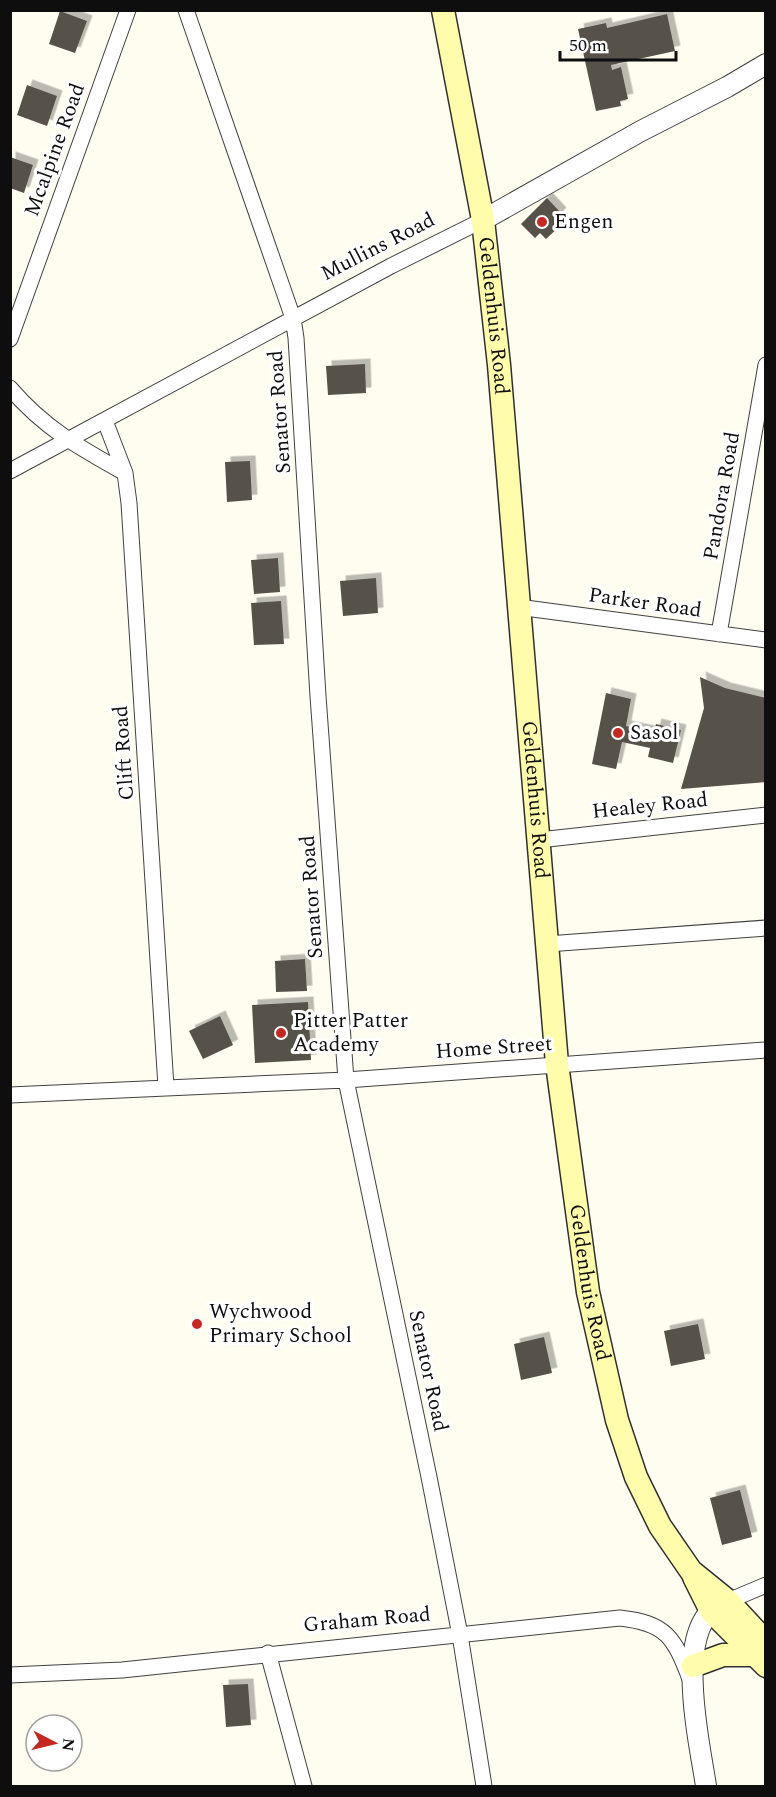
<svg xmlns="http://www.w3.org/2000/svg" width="776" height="1797" font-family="Spectral,serif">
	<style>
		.building { fill: #57514a; filter: url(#shadow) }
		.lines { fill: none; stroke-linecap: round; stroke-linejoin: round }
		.minor-casing { stroke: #414141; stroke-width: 17 }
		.tertiary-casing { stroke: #414141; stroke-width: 22 }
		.secondary-casing { stroke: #303030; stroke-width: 25 }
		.minor { stroke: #fff; stroke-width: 15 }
		.tertiary { stroke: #fff; stroke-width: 20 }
		.secondary { stroke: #fffdab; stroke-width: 22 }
		.poi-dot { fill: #c32922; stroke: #fff; stroke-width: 2 }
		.labels { text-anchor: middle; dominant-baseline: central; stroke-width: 6; stroke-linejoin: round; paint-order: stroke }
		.street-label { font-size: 21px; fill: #0e0e0e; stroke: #fff }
		.poi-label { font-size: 21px; fill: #0e0e0e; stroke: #fff; text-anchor: start }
	</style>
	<defs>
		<filter id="shadow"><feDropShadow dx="5.5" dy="-5.5" stdDeviation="0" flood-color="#0004"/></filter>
	</defs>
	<rect width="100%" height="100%" fill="#fffdf0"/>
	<path class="building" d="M60,11L87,21L75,53L49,44Z
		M667,14L675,51L611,65L612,70L621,67L628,99L620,101L621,106L596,111L578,29L606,23L607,28Z
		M27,85L57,96L47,126L17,115Z
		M10,157L33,165L24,193L10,188Z
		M547,198L561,213L556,218L562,224L546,239L540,233L535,238L521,224Z
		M365,364L366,393L328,395L326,366Z
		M250,461L252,500L227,502L225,462Z
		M278,558L280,592L254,594L251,560Z
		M376,578L378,613L343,616L340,581Z
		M281,601L284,644L254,645L251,603Z
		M700,677L725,688L766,698V782L681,789L704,708Z
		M606,693L631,699L626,726L654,732L656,724L681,730L673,763L648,757L650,748L622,742L616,769L592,764Z
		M305,959L307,991L276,992L275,961Z
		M308,1002L311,1060L255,1063L252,1005Z
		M220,1016L233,1045L203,1059L189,1031Z
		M698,1324L705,1359L671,1366L664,1331Z
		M544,1337L552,1373L521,1380L514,1344Z
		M740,1490L752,1537L722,1545L710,1498Z
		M248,1684L251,1725L226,1727L223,1685Z"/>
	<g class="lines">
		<defs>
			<path id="minor" d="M186,10L293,318L296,338L318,696L346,1080L429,1477L460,1635L484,1786
				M10,339L128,10
				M10,388C44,428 80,448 125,473
				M105,421L125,473L129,503L166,1087
				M10,471L391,266L483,220
				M518,607L766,640
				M719,634L766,365
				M539,840L766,815
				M547,944L766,928
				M10,1095L346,1080L766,1050
				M728,1601L766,1585
				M268,1653L304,1786
				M10,1675L122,1670L620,1618C666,1623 674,1637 690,1679"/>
			<path id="tertiary" d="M483,220L641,131L727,87L766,64
				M706,1786C700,1744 671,1624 723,1603"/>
			<g id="secondary">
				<path id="s1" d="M443,10L483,220L499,365L557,1064L588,1292L617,1420L636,1477L660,1526L691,1571L728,1601L766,1642"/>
				<path d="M694,1577L711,1611L766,1666"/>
				<path d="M693,1666L723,1655H754"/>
			</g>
		</defs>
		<use href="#minor" class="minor-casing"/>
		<use href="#tertiary" class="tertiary-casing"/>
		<use href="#secondary" class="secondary-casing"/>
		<use href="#minor" class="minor"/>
		<use href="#tertiary" class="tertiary"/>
		<use href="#secondary" class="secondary"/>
	</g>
	<g class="poi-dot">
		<circle cx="542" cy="222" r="6"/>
		<circle cx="618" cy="733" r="6"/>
		<circle cx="281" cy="1033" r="6"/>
		<circle cx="197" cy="1324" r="6"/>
	</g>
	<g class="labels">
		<g class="street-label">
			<text transform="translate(55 150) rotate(-70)">Mcalpine Road</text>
			<text transform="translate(378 247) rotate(-27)">Mullins Road</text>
			<text stroke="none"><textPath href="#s1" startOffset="310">Geldenhuis Road</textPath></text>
			<text transform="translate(280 412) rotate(-94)">Senator Road</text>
			<text transform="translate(722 496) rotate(-80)">Pandora Road</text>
			<text transform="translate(645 603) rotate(8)">Parker Road</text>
			<text transform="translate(124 753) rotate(-94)">Clift Road</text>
			<text stroke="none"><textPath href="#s1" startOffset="796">Geldenhuis Road</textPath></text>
			<text transform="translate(650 806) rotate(-6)">Healey Road</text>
			<text transform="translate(312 897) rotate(-94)">Senator Road</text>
			<text transform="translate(494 1048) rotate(-4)">Home Street</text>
			<text stroke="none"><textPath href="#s1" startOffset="1282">Geldenhuis Road</textPath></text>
			<text transform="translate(428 1371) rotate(78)">Senator Road</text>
			<text transform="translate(367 1620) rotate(-5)">Graham Road</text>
		</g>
		<g class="poi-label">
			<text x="554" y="222">Engen</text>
			<text x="630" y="733">Sasol</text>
			<text x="293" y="1021">Pitter Patter<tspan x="293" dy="24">Academy</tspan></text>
			<text x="209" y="1312">Wychwood<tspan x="209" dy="24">Primary School</tspan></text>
		</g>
	</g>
	<rect width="776" height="1797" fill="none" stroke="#0e0e0e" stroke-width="24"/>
	<g transform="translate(54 1743) rotate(97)"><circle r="28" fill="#ffffff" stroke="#9f9f9f" stroke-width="1.5"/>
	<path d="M0-4.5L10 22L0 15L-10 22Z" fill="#c32922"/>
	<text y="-9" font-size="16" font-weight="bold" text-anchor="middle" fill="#0e0e0e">N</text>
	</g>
	<path d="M560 51v9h116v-9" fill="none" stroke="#0e0e0e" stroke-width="3"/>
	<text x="569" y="51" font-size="18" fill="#0e0e0e" stroke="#ffffff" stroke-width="4.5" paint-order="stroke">50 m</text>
</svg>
